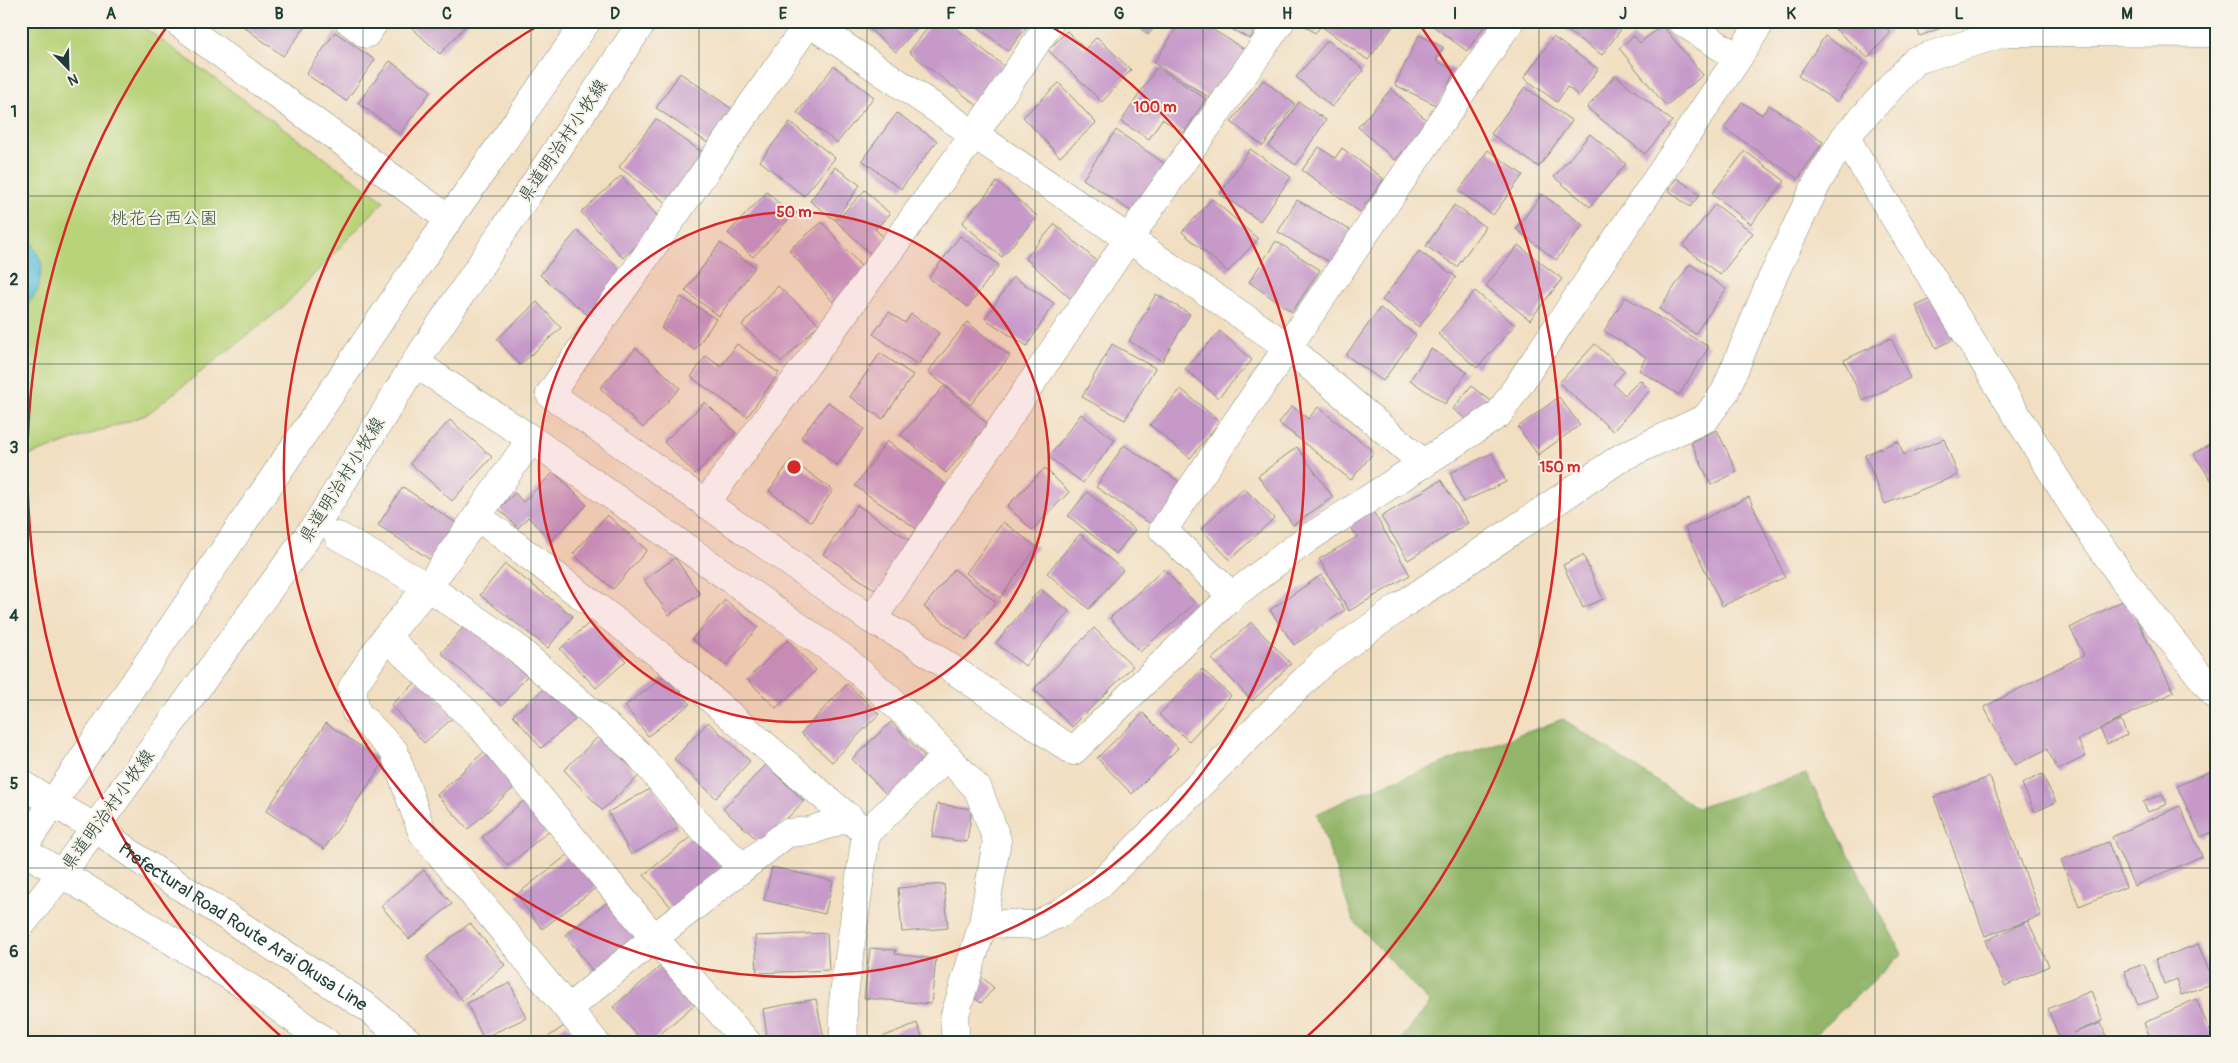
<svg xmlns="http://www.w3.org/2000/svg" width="2238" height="1063" font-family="Pangolin,'Klee One',sans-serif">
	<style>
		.green { fill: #b8d379; stroke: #6c8856 }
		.forest { fill: #92b569; stroke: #58794e }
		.water { fill: #5dc1db; stroke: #3e7f88 }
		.building { fill: #c699c9 }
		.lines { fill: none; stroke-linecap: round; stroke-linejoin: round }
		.minor-casing { stroke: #888e7b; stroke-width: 29 }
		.secondary-casing { stroke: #888e7b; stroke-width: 29 }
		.minor { stroke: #fff; stroke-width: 28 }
		.secondary { stroke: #fff; stroke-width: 28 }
		.grid { fill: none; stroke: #1f3d34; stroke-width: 1; stroke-opacity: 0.55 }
		.ring { fill: none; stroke: #d62828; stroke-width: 2.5 }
		.labels { text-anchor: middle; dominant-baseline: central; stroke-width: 4; stroke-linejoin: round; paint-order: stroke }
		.street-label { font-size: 18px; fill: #1f3d34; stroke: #f7f3e8 }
		.park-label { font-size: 18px; fill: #3e5b42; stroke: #f7f3e8 }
		.centre { fill: #d62828; stroke: #f7f3e8; stroke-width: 2.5 }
		.ring-label { font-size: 15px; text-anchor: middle; font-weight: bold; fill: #d62828; stroke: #f7f3e8; stroke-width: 4; stroke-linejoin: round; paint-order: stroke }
		.neatline { fill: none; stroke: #1f3d34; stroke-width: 2 }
		.grid-label { font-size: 16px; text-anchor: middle; font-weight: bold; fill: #1f3d34 }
	</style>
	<rect width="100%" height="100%" fill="#f7f3e8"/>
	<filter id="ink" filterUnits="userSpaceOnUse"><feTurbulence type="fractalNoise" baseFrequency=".02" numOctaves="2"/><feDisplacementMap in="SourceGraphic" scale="10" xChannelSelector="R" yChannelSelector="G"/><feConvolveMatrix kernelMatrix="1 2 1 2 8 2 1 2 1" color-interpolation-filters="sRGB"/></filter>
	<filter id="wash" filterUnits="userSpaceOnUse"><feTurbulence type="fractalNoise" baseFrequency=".0096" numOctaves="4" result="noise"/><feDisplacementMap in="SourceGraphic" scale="20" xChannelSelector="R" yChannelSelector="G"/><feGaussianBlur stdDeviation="1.12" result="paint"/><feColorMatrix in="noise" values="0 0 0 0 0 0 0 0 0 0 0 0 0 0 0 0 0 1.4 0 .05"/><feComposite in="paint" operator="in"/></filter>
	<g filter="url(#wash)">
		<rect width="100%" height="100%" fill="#f2dfc2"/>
		<path class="green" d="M21,21H135L384,201L282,308L146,415L21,458Z"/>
		<path class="forest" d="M1563,719L1697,808L1806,774L1902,954L1807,1042H1399L1430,1003L1353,920L1317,814L1359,794Z"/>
		<path class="water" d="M21,236L33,244L42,265L38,290L21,314Z"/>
		<g id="blocks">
			<path class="building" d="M248,21H310L283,56L244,27Z
				M416,21H470L440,54L411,27Z
				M860,21H923L896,52Z
				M933,21H947L1013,73L983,110L909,52Z
				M970,21H1031L1008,51Z
				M1132,21H1160L1148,35Z
				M1181,21H1199L1247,51L1215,101L1154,63Z
				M1216,21H1260L1250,39Z
				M1298,21H1397L1368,60L1321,26L1315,33Z
				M1426,21H1488L1467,51Z
				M1573,21H1627L1602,55L1566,30Z
				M1841,21H1878L1891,32L1868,58L1835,29Z
				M1914,21H1959L1920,36Z
				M1662,25L1703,75L1666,106L1619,48L1634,36L1640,43Z
				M1067,31L1085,49L1097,37L1131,70L1102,102L1048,50Z
				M335,32L375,60L346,101L306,74Z
				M1419,35L1443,47L1436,61L1455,70L1438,106L1395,85Z
				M1825,36L1864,62L1837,102L1798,76Z
				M1553,37L1598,69L1579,96L1567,87L1557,102L1524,78Z
				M1328,40L1364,70L1332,107L1296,77Z
				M390,61L431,91L400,134L358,103Z
				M834,66L874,97L837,143L797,113Z
				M1157,67L1206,99L1184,133L1162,119L1149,139L1121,122Z
				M680,73L735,111L711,145L656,108Z
				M1615,75L1672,121L1645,154L1587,108Z
				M1263,80L1295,104L1263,146L1231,122Z
				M1059,83L1096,123L1060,157L1023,117Z
				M1525,87L1572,121L1539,167L1491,134Z
				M1391,89L1429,122L1395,160L1358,127Z
				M1299,102L1326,120L1296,165L1269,146Z
				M1742,102L1762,115L1769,105L1823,142L1798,179L1724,128Z
				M897,113L937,141L901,189L862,160Z
				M656,119L706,155L669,205L619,167Z
				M790,122L835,158L804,196L760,161Z
				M1116,130L1168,166L1135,214L1083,179Z
				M1590,134L1626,164L1590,207L1554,177Z
				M1319,147L1335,158L1342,148L1384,179L1360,212L1302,170Z
				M1250,149L1291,177L1260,221L1220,194Z
				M1488,150L1523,175L1493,215L1459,191Z
				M1745,151L1785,181L1751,224L1712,194Z
				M835,167L860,185L835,220L810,201Z
				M621,176L663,222L623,258L581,212Z
				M1677,178L1700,195L1690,207L1668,190Z
				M997,182L1037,216L1002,257L962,223Z
				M865,190L890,214L875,229L891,245L877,260L836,221Z
				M767,192L792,216L753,257L728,233Z
				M1542,194L1583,225L1556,260L1516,229Z
				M1212,199L1258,239L1228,272L1182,232Z
				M1297,200L1352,231L1333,264L1278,232Z
				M1715,204L1753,233L1720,275L1683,246Z
				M1454,205L1485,227L1457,267L1426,246Z
				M822,222L867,273L833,302L789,250Z
				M1055,224L1101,265L1071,299L1025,258Z
				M577,231L628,275L591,318L540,275Z
				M960,236L999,265L968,307L929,278Z
				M1276,241L1320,270L1292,312L1249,282Z
				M720,243L755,267L719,316L685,291Z
				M1518,245L1562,279L1530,320L1486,286Z
				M1419,251L1456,277L1419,327L1382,300Z
				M1690,264L1726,289L1695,334L1659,309Z
				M1013,277L1054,303L1027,346L985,319Z
				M778,286L819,324L782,362L742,325Z
				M1475,291L1515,325L1477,368L1438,334Z
				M1156,294L1190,314L1162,361L1129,341Z
				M1938,296L1958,337L1936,348L1916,306Z
				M681,297L716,319L695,350L661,328Z
				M1625,297L1709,347L1679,395L1639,370L1646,357L1604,331Z
				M537,302L561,328L520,365L497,339Z
				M1380,308L1416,335L1383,381L1346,355Z
				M889,312L905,323L911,314L939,333L918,365L873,334Z
				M967,322L1010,356L970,405L928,372Z
				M1220,331L1252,360L1218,398L1185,369Z
				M1891,338L1910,378L1863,401L1844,360Z
				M737,344L779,373L747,417L691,377L706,356L721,367Z
				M1112,344L1155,368L1125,420L1082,397Z
				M1595,344L1625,371L1613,384L1625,395L1640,380L1650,390L1613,431L1559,383Z
				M636,348L680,388L643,428L600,388Z
				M1431,349L1467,372L1445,404L1410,380Z
				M880,353L913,375L883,419L850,397Z
				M944,386L988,424L946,473L901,435Z
				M1471,386L1491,401L1472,424L1453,409Z
				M1181,389L1220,422L1190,458L1150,425Z
				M1559,397L1580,425L1538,455L1518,427Z
				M705,402L736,433L695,474L664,442Z
				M828,402L864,429L837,465L801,437Z
				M1292,406L1308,419L1318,407L1374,452L1351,480L1279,423Z
				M1081,414L1115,440L1083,483L1049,457Z
				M450,420L492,457L452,501L410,463Z
				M1717,430L1737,472L1711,485L1691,442Z
				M1944,439L1958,475L1885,504L1865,455L1898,441L1904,455Z
				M2217,439V489L2194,454Z
				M887,441L950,487L918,530L855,486Z
				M1124,445L1186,486L1158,529L1096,487Z
				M1297,447L1333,497L1293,525L1258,476Z
				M1492,453L1506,482L1463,502L1450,473Z
				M791,460L833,490L811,522L769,491Z
				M1045,468L1069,492L1032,530L1007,506Z
				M554,472L587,505L551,541L528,517L518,528L499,509L515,493L523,502Z
				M1441,480L1468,523L1408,560L1381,517Z
				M403,487L465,529L440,566L378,525Z
				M1244,488L1274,518L1230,560L1201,529Z
				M1087,492L1135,530L1116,554L1068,516Z
				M1749,497L1785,577L1722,606L1685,528Z
				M857,505L912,542L878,592L823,554Z
				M1371,508L1410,575L1349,611L1319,559L1357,537L1348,522Z
				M607,515L647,550L613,589L573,554Z
				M1003,522L1037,547L1000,598L966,573Z
				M1080,534L1123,570L1089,609L1047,573Z
				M1583,555L1603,599L1583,608L1563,565Z
				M675,558L700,594L669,615L644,580Z
				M505,564L573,616L548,648L480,595Z
				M954,569L996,602L966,640L924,607Z
				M1164,569L1195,603L1140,652L1110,618Z
				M1321,575L1345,610L1294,645L1270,610Z
				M1040,589L1069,611L1025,666L996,643Z
				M2126,599L2174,692L2078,740L2086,756L2058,770L2047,749L2015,765L1984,707L2084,655L2070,628Z
				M725,600L758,627L726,666L692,639Z
				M590,622L626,661L596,688L560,649Z
				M1251,622L1291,664L1252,701L1212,659Z
				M467,623L527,676L502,706L441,653Z
				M1094,628L1133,666L1072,727L1034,689Z
				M788,640L816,670L776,708L747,679Z
				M1202,669L1231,696L1189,741L1159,715Z
				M667,674L690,704L648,736L625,706Z
				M421,678L455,716L424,743L391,705Z
				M847,684L879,714L832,762L801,733Z
				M547,686L575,720L541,748L513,715Z
				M1143,713L1178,748L1132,794L1097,758Z
				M2121,720L2127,735L2107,744L2100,729Z
				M708,722L750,761L716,798L674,759Z
				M891,722L930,762L891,799L852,759Z
				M326,723L384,762L324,849L266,811Z
				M600,735L639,776L602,810L564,770Z
				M488,748L519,783L468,829L437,795Z
				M766,765L804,801L762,844L723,809Z
				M2217,768V830L2201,837L2177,786Z
				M2042,774L2056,802L2035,812L2022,784Z
				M1990,777L2041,916L1985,936L1934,797Z
				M654,787L678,828L631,855L608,812Z
				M2162,794L2167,804L2148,812L2143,802Z
				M528,797L554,826L508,866L482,837Z
				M937,804L972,809L967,842L932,837Z
				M2180,806L2202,856L2134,886L2112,837Z
				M694,834L726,872L676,913L644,875Z
				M2108,842L2126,887L2079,906L2061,860Z
				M570,853L597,887L542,929L516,895Z
				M772,867L833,881L825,914L764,900Z
				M424,870L452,904L409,939L381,906Z
				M944,884L948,928L902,932L898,888Z
				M609,901L639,939L595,974L565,935Z
				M2028,921L2049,966L2005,986L1985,941Z
				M470,923L505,965L463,1001L427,957Z
				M827,933L829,970L757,973L755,936Z
				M2198,944L2214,983L2181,995L2176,979L2164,984L2155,960Z
				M870,948L896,950L895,954L936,959L931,1004L864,998Z
				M2144,964L2158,998L2138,1005L2124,971Z
				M661,966L695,1004L651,1042H643L613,1007Z
				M975,971L994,988L981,1003L961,987Z
				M510,983L526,1018L483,1038L467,1003Z
				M2091,991L2103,1021L2073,1033L2101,1023L2108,1042H2054L2060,1039L2048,1009Z
				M816,999L824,1039L812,1042H768L763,1009Z
				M2196,999L2215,1042H2152L2144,1023Z
				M917,1023L924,1042H870Z
				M567,1024L579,1042H541Z"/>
		</g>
	</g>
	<g filter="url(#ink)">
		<use href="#blocks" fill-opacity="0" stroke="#888e7b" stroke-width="1"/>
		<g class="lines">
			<defs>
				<path id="minor" d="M176,21L449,219
					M349,21L366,34L375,21
					M807,21L1288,347L1424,464
					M810,21L550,394L872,620L911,641L1073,751L1232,596L1307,539L1499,414L1738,58L1761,21
					M1681,21L1738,58
					M1845,137L2073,506L2126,583L2217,697
					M415,363L531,439L846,660L907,715L978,789L997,840L983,923L954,1018L956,1042
					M531,439L428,587L386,637L352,688L356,712L394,751L422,832L595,1042
					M705,504L974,135L1051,21
					M477,516L665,659L866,833L843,1002L844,1042
					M338,536L428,587L512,644L637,752L690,816L743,868
					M1232,596L1163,530L1510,21
					M872,620L1129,238L1281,21
					M386,637L481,726L654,938L568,1009
					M866,833L947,756
					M983,923L1035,925L1060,913L1098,886L1324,661L1401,606L1622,457L1706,418L1725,392L1769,285L1817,183L1845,137L1916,60L2007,32L2217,33
					M747,1042L654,938L787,833L810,831L849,817"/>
				<g id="secondary">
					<path id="s1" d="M21,784L94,827L144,863L368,1008L409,1042"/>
					<path d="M21,849L258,993L326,1042"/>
					<path d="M21,850L449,219L587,21"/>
					<path d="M21,925L62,873L318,522L415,363L643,21"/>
				</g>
			</defs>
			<use href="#minor" class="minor-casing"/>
			<use href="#secondary" class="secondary-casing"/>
			<use href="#minor" class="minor"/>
			<use href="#secondary" class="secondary"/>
		</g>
	</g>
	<path class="grid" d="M195,21V1042M363,21V1042M531,21V1042M699,21V1042M867,21V1042M1035,21V1042M1203,21V1042M1371,21V1042M1539,21V1042M1707,21V1042M1875,21V1042M2043,21V1042M21,196H2217M21,364H2217M21,532H2217M21,700H2217M21,868H2217"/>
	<circle cx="794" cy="467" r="255" fill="#d62828" fill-opacity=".12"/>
	<g class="ring">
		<circle cx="794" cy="467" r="255"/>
		<path d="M1045 23A510 510 0 1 1 543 23"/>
		<path d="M286 1041A766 766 0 0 1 170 22M1418 22A766 766 0 0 1 1302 1041"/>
	</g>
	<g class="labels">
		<g class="street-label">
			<text transform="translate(563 141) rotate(-56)">県道明治村小牧線</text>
			<text transform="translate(342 480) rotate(-58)">県道明治村小牧線</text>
			<text transform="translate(108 810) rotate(-54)">県道明治村小牧線</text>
			<text stroke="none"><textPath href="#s1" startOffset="264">Prefectural Road Route Arai Okusa Line</textPath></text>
		</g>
		<g class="park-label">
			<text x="164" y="218">桃花台西公園</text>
		</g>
	</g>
	<circle cx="794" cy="467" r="8" class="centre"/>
	<g class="ring-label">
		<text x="1155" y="112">100 m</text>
		<text x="794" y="217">50 m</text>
		<text x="1560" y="472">150 m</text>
	</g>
	<rect width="2238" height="1063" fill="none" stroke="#f7f3e8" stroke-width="55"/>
	<g transform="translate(68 68) rotate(157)" stroke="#f7f3e8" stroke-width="4" paint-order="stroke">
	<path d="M0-4L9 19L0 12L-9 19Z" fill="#1f3d34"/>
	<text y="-8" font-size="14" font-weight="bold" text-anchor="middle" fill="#1f3d34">N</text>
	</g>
	<rect x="28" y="28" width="2182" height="1008" class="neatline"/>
	<g class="grid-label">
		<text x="111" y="19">A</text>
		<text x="279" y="19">B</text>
		<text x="447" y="19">C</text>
		<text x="615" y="19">D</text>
		<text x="783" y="19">E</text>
		<text x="951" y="19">F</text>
		<text x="1119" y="19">G</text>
		<text x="1287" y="19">H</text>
		<text x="1455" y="19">I</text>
		<text x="1623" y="19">J</text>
		<text x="1791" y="19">K</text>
		<text x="1959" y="19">L</text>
		<text x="2127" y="19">M</text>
		<text x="14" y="117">1</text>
		<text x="14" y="285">2</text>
		<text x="14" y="453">3</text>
		<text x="14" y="621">4</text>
		<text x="14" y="789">5</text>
		<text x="14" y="957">6</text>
	</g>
</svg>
